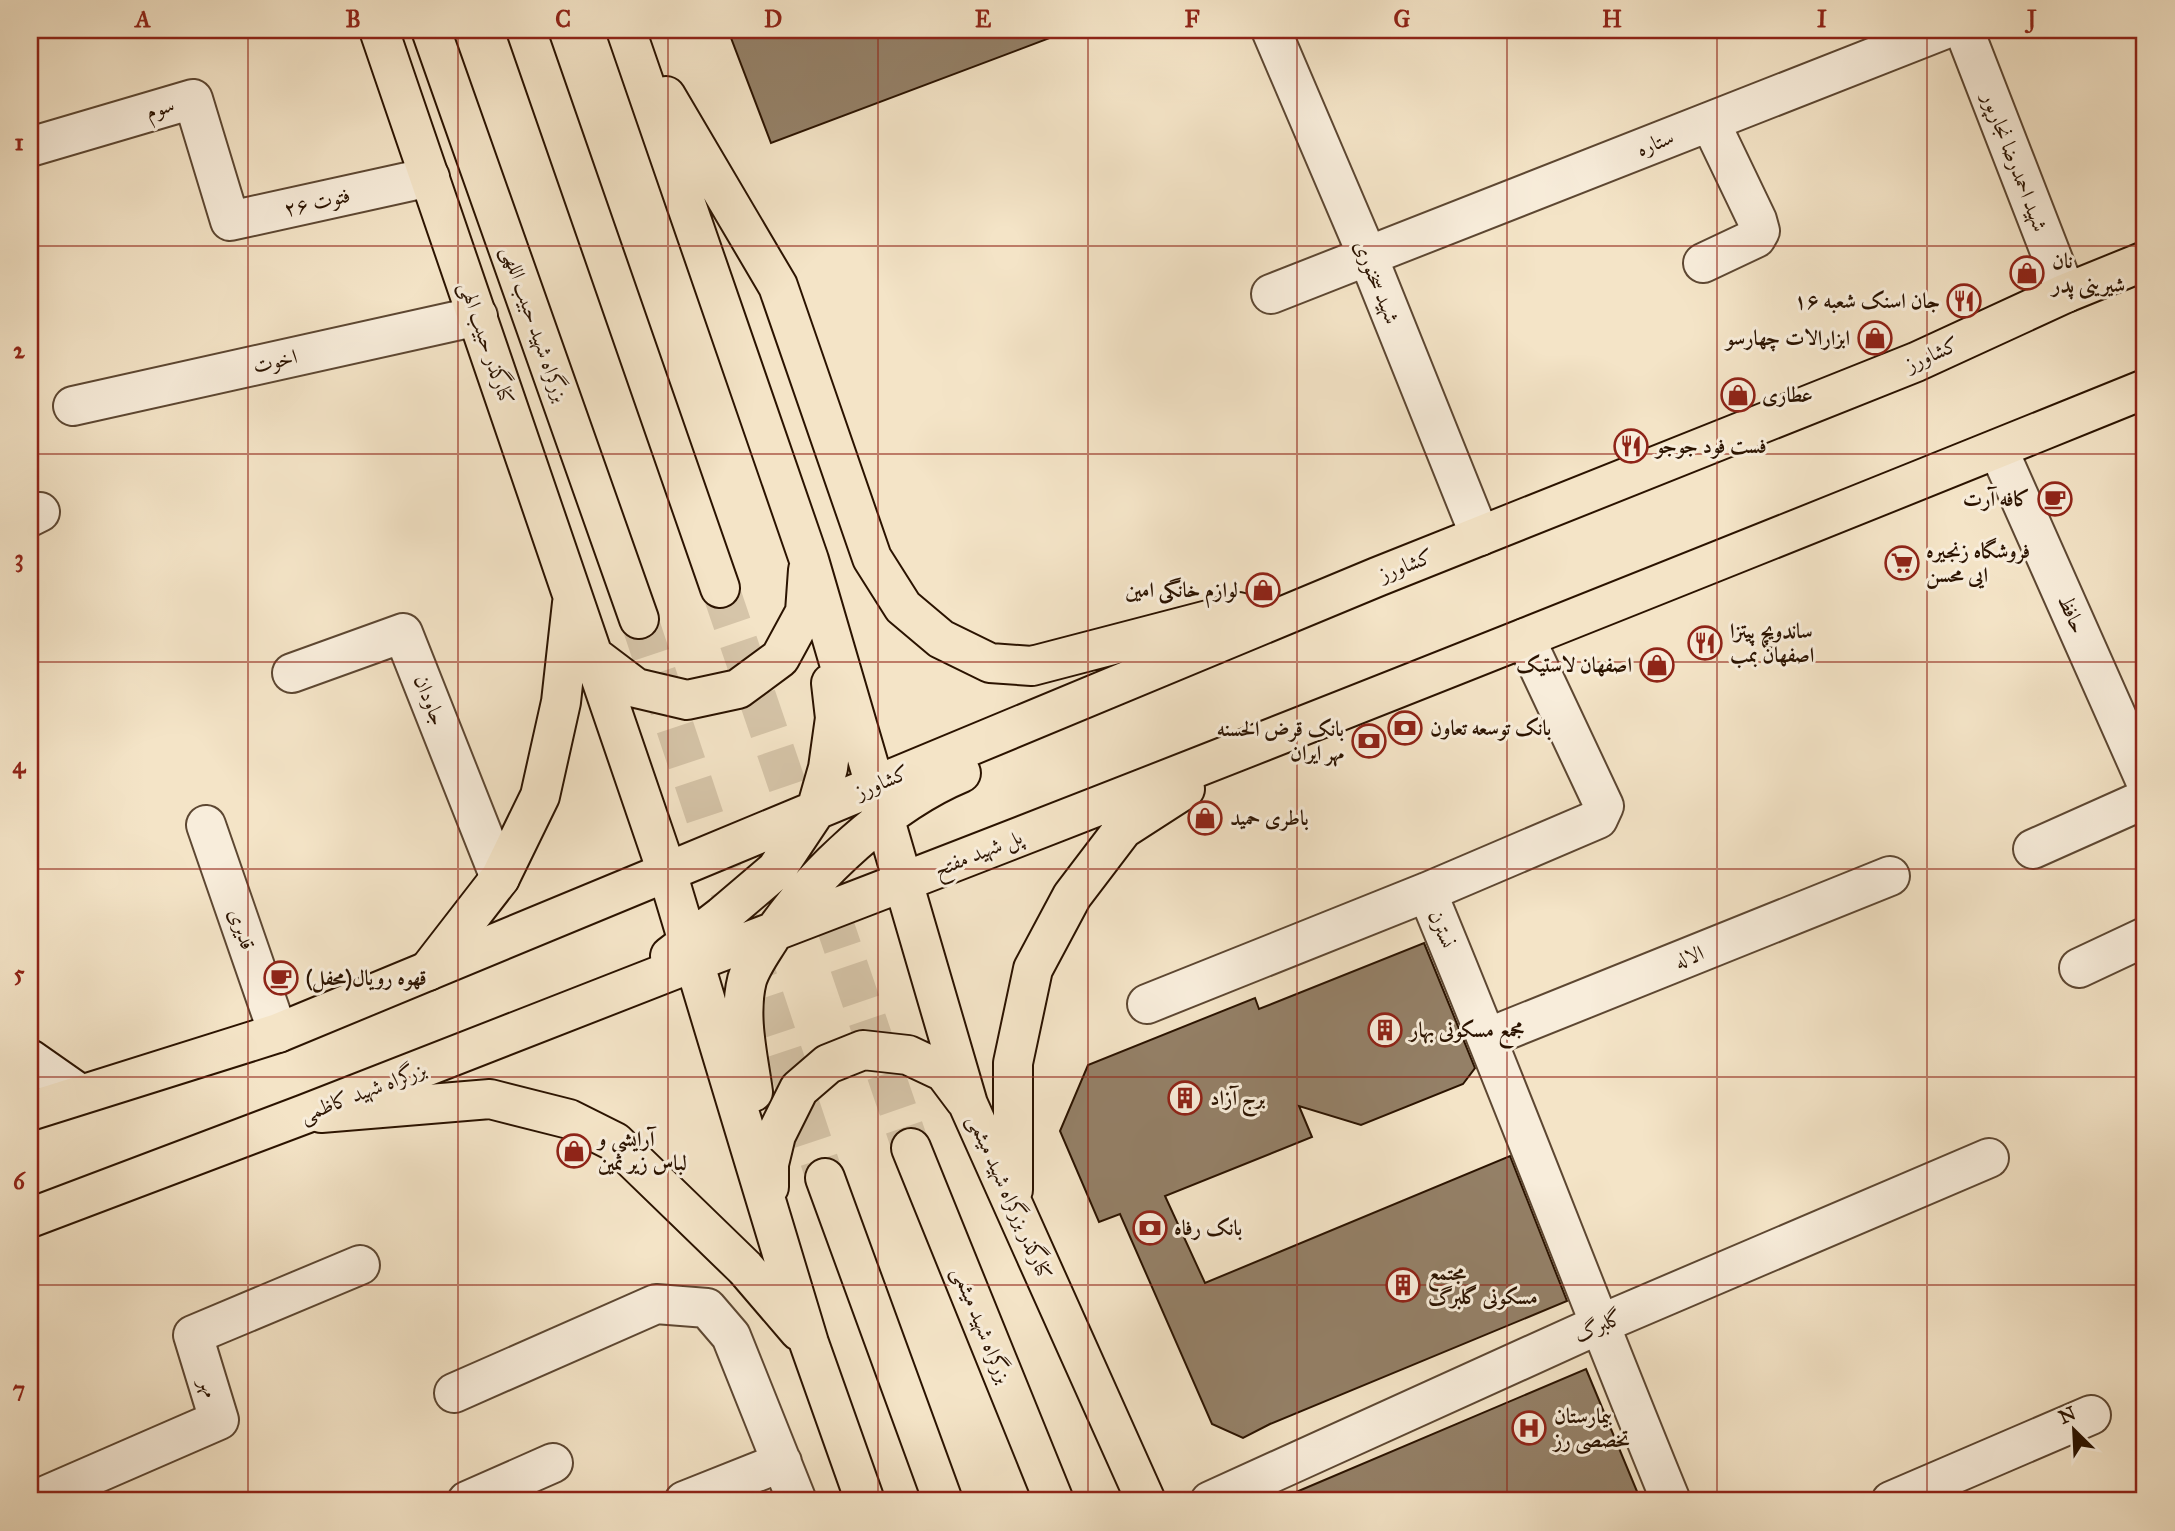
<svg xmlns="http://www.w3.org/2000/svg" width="2175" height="1531" font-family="'IM FELL Great Primer',Amiri,serif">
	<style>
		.building { fill: #948067; stroke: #2b1300; stroke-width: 2 }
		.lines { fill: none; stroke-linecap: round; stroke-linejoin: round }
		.highway-tunnel { stroke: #d6c5a9; stroke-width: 38; stroke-dasharray: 38 19; stroke-linecap: butt }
		.street-casing { stroke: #5d4732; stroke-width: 42 }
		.secondary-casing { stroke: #2b1300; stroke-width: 42 }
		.primary-casing { stroke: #2b1300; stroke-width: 42 }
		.highway-casing { stroke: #2b1300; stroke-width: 42 }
		.street { stroke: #f8eddb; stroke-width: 38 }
		.secondary { stroke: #f8eddb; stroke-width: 38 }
		.primary { stroke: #f4e4c7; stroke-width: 38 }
		.highway { stroke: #f4e4c7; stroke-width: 38 }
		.grid { fill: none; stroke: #8f2418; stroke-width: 2; stroke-opacity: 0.55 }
		.labels { text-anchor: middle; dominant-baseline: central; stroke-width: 6; stroke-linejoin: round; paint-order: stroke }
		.street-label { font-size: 21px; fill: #2b1300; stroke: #f8eddb }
		.poi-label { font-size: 21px; font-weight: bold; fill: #2b1300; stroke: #f8eddb; text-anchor: start }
		.neatline { fill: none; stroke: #8f2418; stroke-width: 2.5 }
		.grid-label { font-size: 23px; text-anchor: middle; font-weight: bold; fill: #8f2418 }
	</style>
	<rect width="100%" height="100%" fill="#f4e4c7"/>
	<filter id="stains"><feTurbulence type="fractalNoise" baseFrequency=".00286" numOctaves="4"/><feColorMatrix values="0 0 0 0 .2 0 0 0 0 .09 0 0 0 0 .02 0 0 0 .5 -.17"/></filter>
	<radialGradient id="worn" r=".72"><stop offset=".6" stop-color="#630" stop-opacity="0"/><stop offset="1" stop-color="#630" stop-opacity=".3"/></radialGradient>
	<path class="building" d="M728,30H1062L1063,33L771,143Z
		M1424,943L1475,1068L1463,1084L1361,1125L1299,1106L1312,1137L1165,1196L1205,1283L1510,1156L1567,1301L1270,1424L1243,1438L1212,1424L1120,1214L1099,1222L1060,1131L1088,1065L1255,998L1259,1009Z
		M1586,1369L1641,1501H1275Z"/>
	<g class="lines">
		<path class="highway-tunnel" d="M720,588L911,1148
			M639,619L825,1178"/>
		<defs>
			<path id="street" d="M1271,30L1368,257L1480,536
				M1964,30L2066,293
				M30,147L193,99L230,221L430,177
				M1703,263L1756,238L1760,231L1757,220L1710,122
				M1271,294L1943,30
				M73,406L478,316
				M1998,449L2145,780
				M30,517L40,512
				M292,673L403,633L500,878
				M206,825L278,1033
				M2033,849L2145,799
				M1427,892C1511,1094 1588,1299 1671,1501
				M2079,968L2145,937
				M1147,1004L1427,892L1598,819L1604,806L1525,638
				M1487,1038L1890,876
				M454,1393L656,1304L707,1308L731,1336L797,1501
				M33,1501L219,1420L193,1335L360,1265
				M467,1501L553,1463
				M684,1501L782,1462
				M1210,1501L1598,1325L1989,1158
				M1891,1501L2091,1415"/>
			<path id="secondary" d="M30,1059L80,1094"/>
			<path id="primary" d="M379,30L667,872L809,1343L865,1501
				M626,30L809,560L968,1104L1146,1501
				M666,96L778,286L872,558L903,607L941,639L990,663L1032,666L1239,612
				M595,657L636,688L687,700L738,689L780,658L805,612L808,570
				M667,872L1377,577L1916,362L2066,293L2145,261
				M670,956L722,916L776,870L816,810L828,768L835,718L831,683
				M694,962C1180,777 1663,584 2145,389
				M428,971L500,878L540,796L561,702L572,603
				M753,1092C748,1056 738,1016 747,980C751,966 762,951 770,938C813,874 889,803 961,773
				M321,1113L490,1099L569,1119L615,1142L745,1268L799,1331
				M769,1187V1164L776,1135L799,1089L828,1064L863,1050L908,1055L944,1072L965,1100
				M1013,1190V1063L1033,969L1072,896L1123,829L1185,789"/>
			<path id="highway" d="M431,30L639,619
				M526,30L720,588
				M30,1111L278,1033L667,872
				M911,1148L1054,1501
				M825,1178L943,1501
				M30,1218L305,1114L694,962"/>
		</defs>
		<use href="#street" class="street-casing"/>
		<use href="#secondary" class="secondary-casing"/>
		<use href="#primary" class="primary-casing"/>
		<use href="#highway" class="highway-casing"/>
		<use href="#street" class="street"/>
		<use href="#secondary" class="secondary"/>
		<use href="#primary" class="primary"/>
		<use href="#highway" class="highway"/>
	</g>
	<path class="grid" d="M248,30V1501M458,30V1501M668,30V1501M878,30V1501M1088,30V1501M1297,30V1501M1507,30V1501M1717,30V1501M1927,30V1501M30,246H2145M30,454H2145M30,662H2145M30,869H2145M30,1077H2145M30,1285H2145"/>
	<defs>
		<symbol id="shop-ring" viewBox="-11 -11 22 22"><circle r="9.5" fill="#f8eddb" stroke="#8f2418" stroke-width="1.5"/><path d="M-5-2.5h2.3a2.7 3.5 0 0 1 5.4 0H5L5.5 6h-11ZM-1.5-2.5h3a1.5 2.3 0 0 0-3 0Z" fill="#8f2418"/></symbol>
		<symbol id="restaurant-ring" viewBox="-11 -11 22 22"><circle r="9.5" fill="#f8eddb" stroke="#8f2418" stroke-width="1.5"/><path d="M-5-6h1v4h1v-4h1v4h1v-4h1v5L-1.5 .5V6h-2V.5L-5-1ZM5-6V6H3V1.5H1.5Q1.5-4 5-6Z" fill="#8f2418"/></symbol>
		<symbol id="cafe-ring" viewBox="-11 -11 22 22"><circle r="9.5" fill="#f8eddb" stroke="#8f2418" stroke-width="1.5"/><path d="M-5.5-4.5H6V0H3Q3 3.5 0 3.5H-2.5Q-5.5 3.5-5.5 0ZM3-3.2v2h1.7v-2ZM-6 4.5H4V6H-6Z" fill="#8f2418"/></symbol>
		<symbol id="supermarket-ring" viewBox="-11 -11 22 22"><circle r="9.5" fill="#f8eddb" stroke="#8f2418" stroke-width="1.5"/><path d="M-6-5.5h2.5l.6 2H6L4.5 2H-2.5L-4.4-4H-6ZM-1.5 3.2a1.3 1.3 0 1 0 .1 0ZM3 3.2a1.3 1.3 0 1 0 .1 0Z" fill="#8f2418"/></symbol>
		<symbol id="bank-ring" viewBox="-11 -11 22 22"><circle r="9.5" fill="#f8eddb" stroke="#8f2418" stroke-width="1.5"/><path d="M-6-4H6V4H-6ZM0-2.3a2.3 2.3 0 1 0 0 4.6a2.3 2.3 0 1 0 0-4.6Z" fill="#8f2418"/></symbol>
		<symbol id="building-ring" viewBox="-11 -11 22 22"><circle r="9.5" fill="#f8eddb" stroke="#8f2418" stroke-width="1.5"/><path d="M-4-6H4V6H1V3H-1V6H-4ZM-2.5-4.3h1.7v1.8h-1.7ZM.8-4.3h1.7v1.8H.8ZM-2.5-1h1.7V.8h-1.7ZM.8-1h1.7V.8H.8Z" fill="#8f2418"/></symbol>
		<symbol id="hospital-ring" viewBox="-11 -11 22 22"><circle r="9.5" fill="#f8eddb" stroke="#8f2418" stroke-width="1.5"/><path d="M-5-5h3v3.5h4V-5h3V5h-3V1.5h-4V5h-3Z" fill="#8f2418"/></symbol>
	</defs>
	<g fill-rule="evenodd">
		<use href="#shop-ring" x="2008" y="254" width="38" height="38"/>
		<use href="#restaurant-ring" x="1945" y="282" width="38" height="38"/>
		<use href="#shop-ring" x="1856" y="319" width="38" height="38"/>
		<use href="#shop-ring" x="1719" y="376" width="38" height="38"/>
		<use href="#restaurant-ring" x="1612" y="427" width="38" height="38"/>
		<use href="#cafe-ring" x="2036" y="480" width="38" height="38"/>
		<use href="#supermarket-ring" x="1883" y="544" width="38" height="38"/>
		<use href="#shop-ring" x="1244" y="571" width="38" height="38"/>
		<use href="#restaurant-ring" x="1686" y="624" width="38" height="38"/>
		<use href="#shop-ring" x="1638" y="646" width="38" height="38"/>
		<use href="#bank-ring" x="1386" y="709" width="38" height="38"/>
		<use href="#bank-ring" x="1350" y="722" width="38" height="38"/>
		<use href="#shop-ring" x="1186" y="799" width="38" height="38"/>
		<use href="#cafe-ring" x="262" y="959" width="38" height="38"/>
		<use href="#building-ring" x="1366" y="1011" width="38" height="38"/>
		<use href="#building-ring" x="1166" y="1079" width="38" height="38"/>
		<use href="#shop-ring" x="555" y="1132" width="38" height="38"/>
		<use href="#bank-ring" x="1131" y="1209" width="38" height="38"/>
		<use href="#building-ring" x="1384" y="1266" width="38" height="38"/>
		<use href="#hospital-ring" x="1510" y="1409" width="38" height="38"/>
	</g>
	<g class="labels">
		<g class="street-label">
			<text transform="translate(160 108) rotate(-17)">سوم</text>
			<text transform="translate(1655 143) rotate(-22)">ستاره</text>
			<text transform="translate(2015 162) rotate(69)">شهید احمدرضا نجارپور</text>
			<text transform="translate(317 202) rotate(-13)">فتوت ۲۶</text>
			<text transform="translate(1377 282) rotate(68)">شهید سخنوری</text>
			<text transform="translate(535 324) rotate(71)">بزرگراه شهید حبیب اللهی</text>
			<text transform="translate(487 343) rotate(71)">کنارگذر حبیب الهی</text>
			<text transform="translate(1932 354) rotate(-24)">کشاورز</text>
			<text transform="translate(275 361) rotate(-13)">اخوت</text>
			<text transform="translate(1406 565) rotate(-21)">کشاورز</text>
			<text transform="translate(2072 614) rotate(66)">حافظ</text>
			<text transform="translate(430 700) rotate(68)">جاودان</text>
			<text transform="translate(882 782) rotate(-23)">کشاورز</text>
			<text transform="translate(978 853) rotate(-22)">پل شهید مفتح</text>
			<text transform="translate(242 929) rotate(71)">قدیری</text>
			<text transform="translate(1442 929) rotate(67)">نسترن</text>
			<text transform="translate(1689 957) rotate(-22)">الاله</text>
			<text transform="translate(363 1092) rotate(-21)">بزرگراه شهید کاظمی</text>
			<text transform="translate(1010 1197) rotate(66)">کنارگذر بزرگراه شهید میثمی</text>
			<text transform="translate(982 1325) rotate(68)">بزرگراه شهید میثمی</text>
			<text transform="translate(1598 1326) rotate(-24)">گلبرگ</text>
			<text transform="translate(209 1388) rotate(73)">مهر</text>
		</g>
		<g class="poi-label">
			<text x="2052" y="261">نان<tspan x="2052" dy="24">شیرینی پدر</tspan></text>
			<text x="1940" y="301" text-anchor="end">جان اسنک شعبه ۱۶</text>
			<text x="1850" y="338" text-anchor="end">ابزارالات چهارسو</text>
			<text x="1762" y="395">عطاری</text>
			<text x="1656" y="446">فست فود جوجو</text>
			<text x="2030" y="499" text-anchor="end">کافه آرت</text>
			<text x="1926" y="551">فروشگاه زنجیره<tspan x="1926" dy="24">ایی محسن</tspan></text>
			<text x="1238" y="590" text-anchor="end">لوازم خانگی امین</text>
			<text x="1730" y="631">ساندویچ پیتزا<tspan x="1730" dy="24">اصفهان بمب</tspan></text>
			<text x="1632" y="665" text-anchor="end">اصفهان لاستیک</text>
			<text x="1430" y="728">بانک توسعه تعاون</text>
			<text x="1344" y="729" text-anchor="end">بانک قرض الحسنه<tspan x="1344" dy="24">مهر ایران</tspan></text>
			<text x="1230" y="818">باطری حمید</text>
			<text x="306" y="978">قهوه رویال(محفل)</text>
			<text x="1410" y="1030">مجمع مسکونی بهار</text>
			<text x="1210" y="1098">برج آزاد</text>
			<text x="598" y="1139">آرایشی و<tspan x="598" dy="24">لباس زیر ثمین</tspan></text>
			<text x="1174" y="1228">بانک رفاه</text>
			<text x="1428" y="1273">مجتمع<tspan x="1428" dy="24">مسکونی گلبرگ</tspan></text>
			<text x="1554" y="1416">بیمارستان<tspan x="1554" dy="24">تخصصی رز</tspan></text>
		</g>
	</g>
	<rect width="2175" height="1531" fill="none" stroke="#f4e4c7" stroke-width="77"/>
	<g transform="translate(2074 1430) rotate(336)" stroke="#f8eddb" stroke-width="5" paint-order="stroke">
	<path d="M0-5L12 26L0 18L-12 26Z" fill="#2b1300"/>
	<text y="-10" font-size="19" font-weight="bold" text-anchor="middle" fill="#2b1300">N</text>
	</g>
	<rect x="38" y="38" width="2098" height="1454" class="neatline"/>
	<g class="grid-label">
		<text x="143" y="27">A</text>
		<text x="353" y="27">B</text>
		<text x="563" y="27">C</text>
		<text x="773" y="27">D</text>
		<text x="983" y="27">E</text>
		<text x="1192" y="27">F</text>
		<text x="1402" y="27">G</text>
		<text x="1612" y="27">H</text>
		<text x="1822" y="27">I</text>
		<text x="2032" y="27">J</text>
		<text x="19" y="150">1</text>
		<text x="19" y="358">2</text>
		<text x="19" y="566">3</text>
		<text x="19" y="773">4</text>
		<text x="19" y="981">5</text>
		<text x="19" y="1189">6</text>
		<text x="19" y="1397">7</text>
	</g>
	<rect width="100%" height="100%" filter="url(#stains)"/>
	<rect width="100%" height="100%" fill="url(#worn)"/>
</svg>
